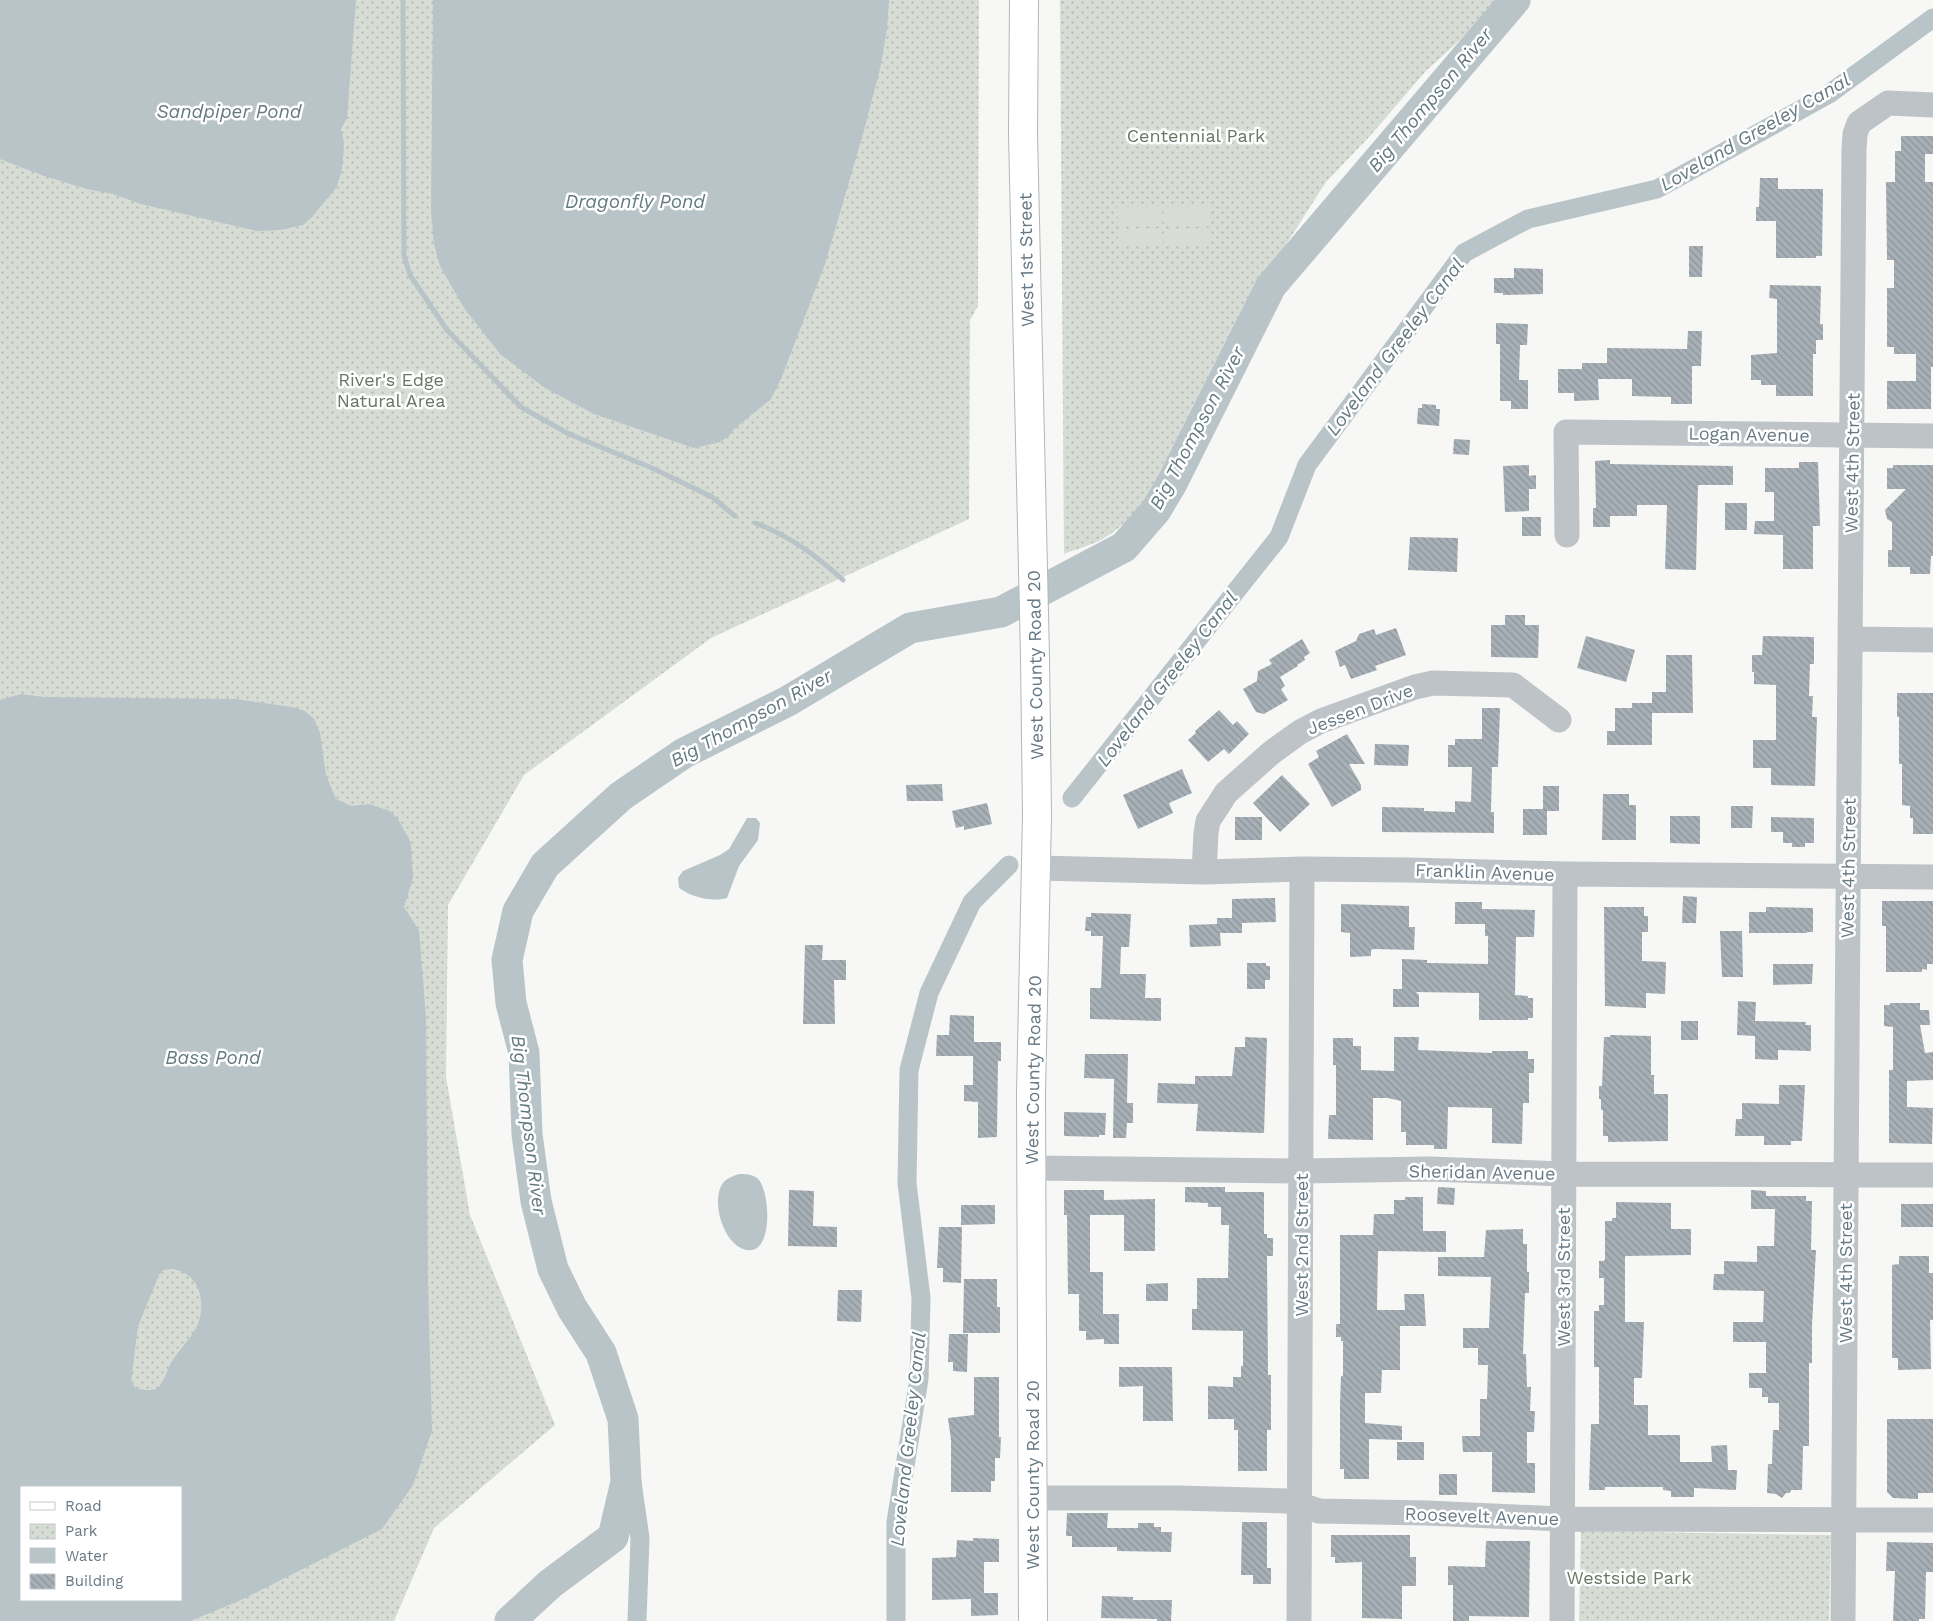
<svg xmlns="http://www.w3.org/2000/svg" width="1933" height="1621" font-family="'Work Sans',sans-serif">
	<style>
		.park { fill: url(#park-dots); fill-rule: evenodd }
		.pitch { fill: #d7dcd4 }
		.water { fill: #b8c4c8; fill-rule: evenodd }
		.lines { fill: none; stroke-linecap: round; stroke-linejoin: round }
		.stream { stroke: #b8c4c8; stroke-width: 5 }
		.canal { stroke: #b8c4c8; stroke-width: 19 }
		.river { stroke: #b8c4c8; stroke-width: 31 }
		.building { fill: url(#building-back-hatch) }
		.major-casing { stroke: #b2b7bb; stroke-width: 30 }
		.minor { stroke: #bec3c7; stroke-width: 25 }
		.major { stroke: #fff; stroke-width: 28 }
		.labels { text-anchor: middle; dominant-baseline: central; stroke-width: 5; stroke-linejoin: round; paint-order: stroke }
		.park-label { font-size: 18px; fill: #667762; stroke: #fff }
		.street-label { font-size: 18px; fill: #677985; stroke: #fff }
		.water-label { font-size: 19px; font-style: italic; fill: #637a81; stroke: #fff }
	</style>
	<defs>
		<pattern id="park-dots" width="8" height="8" patternUnits="userSpaceOnUse" patternTransform="scale(1.25)"><rect width="8" height="8" fill="#d7dcd4"/><path d="M2 2h.1M6 6h.1" fill="none" stroke="#b2b7b2" stroke-width="1.8" stroke-linecap="round"/></pattern>
		<pattern id="building-back-hatch" width="6" height="6" patternUnits="userSpaceOnUse" patternTransform="scale(1.25)"><rect width="6" height="6" fill="#a7b0b6"/><path d="M-1 5l2 2M0 0l6 6M5-1l2 2" fill="none" stroke="#8c949a"/></pattern>
	</defs>
	<rect width="100%" height="100%" fill="#f7f7f5"/>
	<path class="park" d="M0,0H979L978,306L970,320L969,519L711,638L524,775L448,905L446,1077L470,1215L555,1425L434,1528L394,1621H0ZM21,1487H181V1600H21Z
		M1060,0H1499L1484,18L1425,72L1370,136L1326,182L1285,246L1280,272L1263,293L1183,452C1163,481 1132,523 1101,540C1089,546 1076,549 1064,554Z
		M1581,1531L1831,1535L1829,1621H1579Z"/>
	<path class="pitch" d="M1210,206L1211,224H1166V207Z
		M1117,207H1162V225H1118Z
		M1162,228L1163,246H1118V229Z
		M1210,228L1211,246H1166V229Z"/>
	<path class="water" d="M0,0H356L347,118L341,129L344,143L343,160L341,174L336,188L312,217L303,225L280,230L257,231L141,204L113,194L87,189L44,176L0,159Z
		M433,0H889L887,29L880,69L863,134L825,264L781,379L771,399L734,429L729,436L720,442L694,448L594,414L545,388L500,354L464,308L440,266L434,244L431,212Z
		M21,694L43,697L235,699L292,707L305,711L314,719L320,733L326,775L336,799L351,806L369,804L390,811L398,819L411,843L413,878L404,907L419,930L426,1018L428,1281L432,1431L413,1485L382,1529L239,1601L190,1621H0V700ZM171,1269C200,1271 208,1305 196,1328C189,1341 178,1351 171,1363C166,1371 164,1386 155,1389C149,1391 142,1390 136,1388L131,1382L138,1326L159,1275L163,1270ZM21,1487H181V1600H21Z
		M747,818H756L760,823L758,840L739,866L727,898C711,902 694,898 679,888L678,878L683,871L720,855L729,849Z
		M739,1174C745,1174 752,1174 757,1178C770,1188 773,1247 752,1250C726,1253 709,1202 723,1183C727,1178 733,1176 739,1174Z"/>
	<g class="lines">
		<path class="stream" d="M403,0L404,256L410,275L447,330L521,407L569,434L652,468L712,497L735,516
			M755,523C789,535 817,556 843,580"/>
		<path class="canal" d="M1072,798L1279,537L1307,465L1464,253L1528,219L1657,189L1829,94L1933,18
			M623,1419L640,1538L637,1621
			M896,1621V1522L919,1379L921,1298L907,1183L909,1070L929,993L972,902L1009,865"/>
		<path class="river" d="M510,1621L550,1584L613,1537L626,1482L623,1419L601,1353L572,1308L553,1269L536,1201L527,1134L524,1053L511,1003L507,960L518,911L545,865L621,796L684,753L788,701L910,628L1001,612L1124,547L1156,510L1171,485L1271,286L1515,0"/>
	</g>
	<path class="building" d="M1901,136H1933V154H1925V182H1933V367H1931V409H1887V381H1916V354H1894V347H1887V288H1894V260H1887L1886,182H1895V151H1901Z
		M1760,178H1778V189H1823L1822,256H1816V258H1776V221H1756V207H1759Z
		M1689,246H1703L1702,277H1689Z
		M1514,268L1543,269V294L1503,295V293H1494V278H1514Z
		M1770,285L1821,286L1820,324H1823V340H1816V354H1813V396H1776V385H1761V380H1751V355L1777,353V299L1769,298Z
		M1496,323L1528,324L1527,345H1520L1519,380H1528V409H1511V401H1500V344H1496Z
		M1688,331H1702L1701,366H1692V404H1671V397H1667L1632,396V379H1598L1599,400L1574,401V393H1558V369H1582V363H1607V348L1687,349Z
		M1422,404L1436,405V409H1440L1439,426L1417,424L1418,408H1422Z
		M1454,439L1470,440L1469,455L1453,454Z
		M1610,460V464L1733,466V485H1698L1696,570L1665,569L1667,505H1637V516H1610V527H1593V508H1596L1595,461Z
		M1799,462H1818L1820,526H1813V569H1783V535L1754,534L1755,521H1774V492H1765V468H1799Z
		M1529,465V476L1536,475V489H1529V511L1505,512L1503,466Z
		M1893,465H1933V556H1931L1930,574H1910V567H1888V550H1892V522L1887,519L1885,510L1906,489H1887V468H1893Z
		M1725,503H1747V530H1725Z
		M1522,517H1541V536H1522Z
		M1410,537L1458,538L1457,572L1408,570Z
		M1505,615H1525V625H1539L1538,658L1491,657V625H1505Z
		M1396,628L1406,655L1375,666L1377,670L1351,679L1345,665L1340,667L1335,651L1356,641L1359,634L1374,629L1376,635Z
		M1586,636L1635,650L1626,682L1577,668Z
		M1763,636L1814,637V664H1810L1809,696H1813L1812,717H1817L1815,786L1771,785V768H1753V740H1776V685L1754,684V672H1752V655H1762Z
		M1302,639L1310,653L1304,657L1305,660L1297,665L1298,666L1280,677L1285,686L1281,689L1288,700L1264,714L1256,712L1243,689L1257,681L1258,671L1272,664L1269,660Z
		M1666,655H1692L1693,713H1652V745H1607V731H1615V708H1632V703H1652V708V692H1666Z
		M1897,693H1933V834H1913V818H1910V806L1902,805V764H1899V717H1897Z
		M1482,708H1500L1498,767H1492L1491,812H1494V833L1382,832V807L1424,808V811L1455,812V801L1471,802L1472,767H1448V745H1455V739H1482Z
		M1219,710L1233,725L1237,721L1249,734L1229,754L1224,749L1208,762L1188,740L1196,733L1195,731Z
		M1347,734L1365,764H1349L1361,785V790L1332,807L1308,764L1319,757L1316,751Z
		M1375,744L1409,745L1408,766L1374,765Z
		M1182,769L1192,793L1169,803L1173,813L1138,829L1123,795Z
		M1282,775L1310,804L1280,832L1253,803Z
		M942,784L943,801H907L906,785Z
		M1543,786H1559V811H1547V835H1523V809H1543Z
		M1603,794H1629V805H1636V840H1602Z
		M987,803L992,824L964,830V826L956,828L952,811Z
		M1731,806H1753L1752,828H1731Z
		M1670,816H1700V844L1670,843Z
		M1235,817H1262V840H1235Z
		M1771,817L1814,818V843H1805V847H1792V843H1783V832H1771Z
		M1683,896L1697,897L1696,923H1682Z
		M1275,898L1276,922L1242,923V933H1220L1221,946L1190,947L1189,925L1217,924V918H1232V899Z
		M1882,901H1933V964H1927V970L1922,969V972H1886V926H1882Z
		M1455,902H1482V909L1535,910L1534,937H1516L1515,995L1528,996V998H1533V1018H1528V1020H1479V993L1416,992L1419,995V1007H1393V989H1402V959L1427,960V963L1488,964V936H1485V924H1455Z
		M1341,904L1409,906V927H1415L1414,950L1374,949L1371,950V956L1350,957V933L1341,932Z
		M1604,907H1644V916H1648V932H1642V961L1666,962L1665,994L1646,993V1008L1605,1006Z
		M1766,907L1813,908V932H1807V933H1749V912H1766Z
		M1091,913L1131,914L1129,947H1121L1120,974H1146L1145,998H1161V1021L1090,1019V988H1101L1103,936H1091V931H1085L1086,917H1091Z
		M1720,931H1742L1743,977H1722Z
		M805,945H823L822,960H846V980H834L835,1024H803Z
		M1247,963H1266V966H1270V980H1265V989H1247Z
		M1773,964H1813L1812,984L1773,985Z
		M1738,1001L1756,1002L1755,1021L1806,1022L1805,1025H1811V1051L1778,1050V1060L1755,1059V1036L1737,1035Z
		M1890,1003H1920V1010H1929L1930,1025H1920L1925,1053L1933,1052V1080L1907,1081V1107L1933,1108L1932,1144L1889,1143V1070H1893V1027L1884,1026V1005H1890Z
		M950,1015L974,1016V1042H1001V1061H998L997,1137L978,1138V1102L964,1101V1085H973V1056H936L937,1035H949Z
		M1681,1021H1698V1040H1681Z
		M1610,1035L1651,1036V1075H1654V1094H1668V1141L1608,1142V1136H1603V1110H1601V1099H1599V1086H1602L1604,1037H1610Z
		M1245,1037L1267,1038L1264,1133L1196,1131L1198,1104L1157,1103L1158,1083L1195,1084V1076H1232L1235,1047H1245Z
		M1394,1037H1419L1418,1050L1492,1053V1051H1528V1059H1534V1073H1529V1103H1523L1522,1144L1492,1143V1108L1448,1107L1447,1149H1434V1145H1406V1132H1401V1101L1388,1098H1373V1140L1328,1139L1329,1115H1336V1065H1333V1038H1353V1046H1361V1070L1394,1071Z
		M1085,1054H1128L1127,1103H1133V1123H1127L1126,1138H1113L1114,1079L1084,1078Z
		M1779,1085H1805L1802,1141H1791V1145H1764V1136H1735L1736,1119H1742V1103L1779,1104Z
		M1064,1112L1106,1113L1105,1135H1099V1137L1064,1136Z
		M1185,1187H1225V1192H1264V1234H1267V1238H1273V1256H1267L1268,1375H1271V1430H1267V1471H1238V1430H1234V1419H1208V1386L1233,1387V1377H1241V1366H1243V1331L1192,1330V1309H1197V1278H1228L1229,1225H1221V1207H1208V1203L1185,1202Z
		M1438,1187L1455,1188L1454,1205L1437,1204Z
		M789,1190L814,1191L813,1226L837,1227V1247L788,1246Z
		M1064,1190H1104V1200L1155,1199V1251H1124V1215H1090V1272H1103V1314H1119V1344H1104V1339L1086,1340V1331H1079V1294H1068L1067,1215H1064Z
		M1751,1190L1766,1191V1196H1806V1201H1812L1811,1250H1816L1812,1326V1363H1809V1446H1803V1448L1802,1490H1791L1790,1493H1786L1782,1498L1776,1494L1767,1493L1768,1464H1772L1773,1430H1779V1403H1768V1397H1762V1388H1749V1373H1766V1342H1733V1322H1763L1764,1291L1713,1290L1714,1274H1724V1261L1757,1262V1246H1774L1775,1209H1751Z
		M1405,1197H1423V1231H1446V1252L1378,1251L1377,1310H1405L1404,1294H1424L1426,1326H1400V1370H1382L1381,1393H1365V1423L1402,1426V1440L1369,1439V1479H1344V1469H1340V1404L1341,1376H1343V1341H1341V1337H1336V1324H1340V1235H1373L1374,1214H1394V1200H1405Z
		M1616,1202L1671,1203V1229H1691V1255L1625,1256V1322H1644L1642,1378H1634V1405H1648V1435H1680V1462H1712L1711,1446L1727,1445L1728,1470H1737L1736,1490L1694,1488V1497H1671V1491L1663,1490V1487H1605V1490H1589L1591,1424H1599V1367H1594V1311H1599V1305H1604V1278H1599V1261H1604L1605,1259V1221H1612V1218H1616Z
		M1901,1204H1933V1227H1901Z
		M961,1205H995V1224L961,1225Z
		M939,1227H962L961,1283L943,1282V1268H937Z
		M1523,1229V1244H1527V1272H1529V1293H1525L1523,1354H1526L1527,1387H1531L1530,1411H1535L1534,1432H1527V1463H1535V1493L1492,1492V1452H1463L1462,1436H1480V1399H1487L1488,1365H1478V1348H1463V1328H1489L1491,1277L1438,1276V1257H1484L1486,1230Z
		M1899,1256H1929V1273H1933V1320H1930L1931,1369L1898,1370V1358H1892V1265L1899,1264Z
		M964,1279H997V1307H1000V1333H963Z
		M1168,1283V1301H1146V1284Z
		M838,1290H862L861,1322L837,1321Z
		M949,1334H968L967,1372L953,1371V1362H948Z
		M1119,1367H1172L1173,1421H1143V1386L1119,1387Z
		M974,1377H999V1437H1001L1000,1458H995V1481H991V1492H951V1440L948,1418L974,1415Z
		M1887,1419H1933V1493H1918V1499L1893,1498L1887,1492Z
		M1397,1442H1424V1460H1397Z
		M1439,1474H1457V1495H1439Z
		M1067,1513H1108L1107,1528H1138V1523H1154V1527H1161V1532H1172L1171,1552L1117,1551V1547H1072V1536H1066Z
		M1242,1522H1267V1568H1271V1584H1253V1575H1241Z
		M1331,1535H1410V1557H1416V1586H1402V1619L1362,1618V1562L1335,1563V1557H1331Z
		M973,1538L999,1539V1562H984V1593H998V1615L971,1616V1599L932,1600V1558L956,1557L957,1540L973,1541Z
		M1486,1541H1530L1529,1617L1469,1616V1621H1453V1585H1448V1566L1485,1567Z
		M1887,1542L1933,1543V1572H1926L1925,1619H1919V1621H1893L1895,1571H1886Z
		M1102,1596L1133,1597V1600H1172L1171,1621H1157V1619L1101,1618Z"/>
	<g class="lines">
		<defs>
			<path id="major" d="M1024,0L1023,134L1035,657L1037,816L1031,1093L1033,1621"/>
		</defs>
		<use href="#major" class="major-casing"/>
		<path class="minor" d="M1567,535L1566,432L1933,436
			M1850,639L1933,640
			M1037,868L1204,872L1302,869L1407,870L1565,874L1933,877
			M1204,872L1206,833L1208,821L1226,793L1271,753L1300,732L1321,721L1415,687L1433,683L1513,685L1559,720
			M1031,1168L1301,1171L1430,1169L1564,1174L1933,1175
			M1032,1498H1178L1288,1501L1319,1511L1427,1513L1562,1519L1933,1520
			M1299,1621L1302,869
			M1562,1621L1565,874
			M1843,1621C1843,1131 1853,640 1854,150L1855,134L1859,123L1888,103L1933,105"/>
		<use href="#major" class="major"/>
	</g>
	<g class="labels">
		<g class="park-label">
			<text x="1196" y="135">Centennial Park</text>
			<text x="391" y="379">River's Edge<tspan x="391" dy="21">Natural Area</tspan></text>
			<text x="1629" y="1577">Westside Park</text>
		</g>
		<g class="street-label">
			<text transform="translate(1026 260) rotate(-91)">West 1st Street</text>
			<text transform="translate(1749 434) rotate(1)">Logan Avenue</text>
			<text transform="translate(1852 463) rotate(-89)">West 4th Street</text>
			<text transform="translate(1035 665) rotate(-91)">West County Road 20</text>
			<text transform="translate(1360 709) rotate(-21)">Jessen Drive</text>
			<text transform="translate(1848 868) rotate(-89)">West 4th Street</text>
			<text transform="translate(1485 872) rotate(2)">Franklin Avenue</text>
			<text transform="translate(1033 1070) rotate(-89)">West County Road 20</text>
			<text transform="translate(1482 1172) rotate(1)">Sheridan Avenue</text>
			<text transform="translate(1301 1245) rotate(-90)">West 2nd Street</text>
			<text transform="translate(1845 1273) rotate(-90)">West 4th Street</text>
			<text transform="translate(1563 1277) rotate(-90)">West 3rd Street</text>
			<text transform="translate(1032 1475) rotate(-90)">West County Road 20</text>
			<text transform="translate(1482 1516) rotate(2)">Roosevelt Avenue</text>
		</g>
		<g class="water-label">
			<text transform="translate(1430 100) rotate(-50)">Big Thompson River</text>
			<text x="229" y="111">Sandpiper Pond</text>
			<text transform="translate(1755 132) rotate(-30)">Loveland Greeley Canal</text>
			<text x="635" y="201">Dragonfly Pond</text>
			<text transform="translate(1395 347) rotate(-53)">Loveland Greeley Canal</text>
			<text transform="translate(1197 428) rotate(-62)">Big Thompson River</text>
			<text transform="translate(1167 679) rotate(-52)">Loveland Greeley Canal</text>
			<text transform="translate(751 718) rotate(-29)">Big Thompson River</text>
			<text x="213" y="1057">Bass Pond</text>
			<text transform="translate(529 1125) rotate(83)">Big Thompson River</text>
			<text transform="translate(908 1439) rotate(-84)">Loveland Greeley Canal</text>
		</g>
	</g>
	<rect x="20" y="1486" width="162" height="115" fill="#ffffff" stroke="#c2c9ce"/>
	<rect x="30" y="1502" width="25" height="8" fill="#ffffff" stroke="#c2c9ce"/>
	<text x="65" y="1511" font-size="15" fill="#677985">Road</text>
	<rect x="30" y="1524" width="25" height="15" fill="url(#park-dots)" stroke="#c2c9ce"/>
	<text x="65" y="1536" font-size="15" fill="#677985">Park</text>
	<rect x="30" y="1548" width="25" height="15" fill="#b8c4c8" stroke="#c2c9ce"/>
	<text x="65" y="1561" font-size="15" fill="#677985">Water</text>
	<rect x="30" y="1574" width="25" height="15" fill="url(#building-back-hatch)" stroke="#c2c9ce"/>
	<text x="65" y="1586" font-size="15" fill="#677985">Building</text>
</svg>
